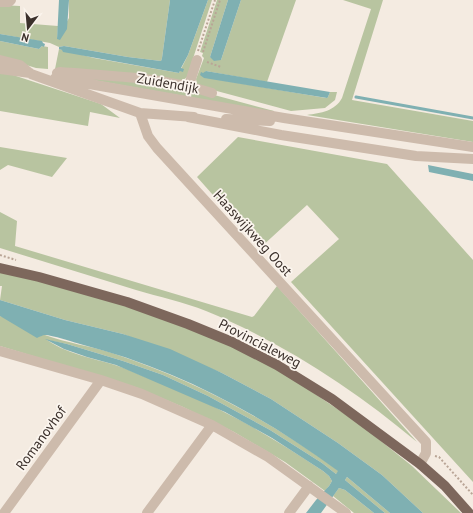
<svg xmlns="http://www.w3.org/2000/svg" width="473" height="513" font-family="'PT Sans',sans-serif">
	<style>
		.green { fill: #b8c4a0 }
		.water { fill: #7fb0b2 }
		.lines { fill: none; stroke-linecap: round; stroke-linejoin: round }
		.stream { stroke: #7fb0b2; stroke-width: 3 }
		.path { stroke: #b9a596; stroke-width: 2; stroke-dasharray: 2 2; stroke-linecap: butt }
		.minor { stroke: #cdbbac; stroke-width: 10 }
		.major { stroke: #7d675c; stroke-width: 10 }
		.labels { text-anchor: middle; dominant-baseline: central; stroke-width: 3.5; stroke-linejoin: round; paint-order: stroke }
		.street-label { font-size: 14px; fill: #3b302b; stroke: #fbf5ee }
	</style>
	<rect width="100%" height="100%" fill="#f4ebe1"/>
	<path class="green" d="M69,0H170L162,58L161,61L128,57L64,46L59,47L50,43L0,34V5L20,6V23L58,26L57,39L69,18Z
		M208,0H212L187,77L182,81L55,69L59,49L94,58L179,73L188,55Z
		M217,0H228L210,57L221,60L241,0H296L267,82L206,71L203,77L326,98L328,97L330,92H337L335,100L325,108L291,111L213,90L197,84L196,79L204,58L202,56L203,53L200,52Z
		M343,0H383L352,100L473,121V142L307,115C321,113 335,111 342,98L371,9Z
		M0,41L39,49L42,46L48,47V69L36,68L0,57Z
		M0,72L10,74L101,104L120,118L90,112L88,126L0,111Z
		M64,75L114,78L190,90L189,97Z
		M192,89L274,111V112L191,98Z
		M238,137L387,164L473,260V482L291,282L339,239L307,205L260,248L197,177Z
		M0,147L67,158L52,177L8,165L0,170Z
		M0,212L17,221L15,246L252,317L254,316L277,286L417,442C354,389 282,342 206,311C184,302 159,297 136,290C91,276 45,262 0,248Z
		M0,269L137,309L230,345L287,375L361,425L412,466L461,513H423L382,475L338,443L271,399L222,373L123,334L65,320L0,300L2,286H0Z
		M0,316C16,319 30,329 45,335C67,343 90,346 112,353C194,380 269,420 339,471L336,474L322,463L270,430L208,396L163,375L123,361L67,344L47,340C72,357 102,359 129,370C161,384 195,396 226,413C260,430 291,450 323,471L329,476L332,481L329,486L325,491L285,462L234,432L183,407L135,387L0,346Z
		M347,477L390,513H385L345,480Z
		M339,488L345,490L374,513H354L333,496Z"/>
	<path class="water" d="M59,0H69L67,29L60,40L57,39Z
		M170,0H208L188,55L181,68L184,69L183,72L180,71L179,73L63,52L62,50L59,49V47L64,46L128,57L161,61L162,58Z
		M228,0H241L221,60L214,61L210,57Z
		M0,34L42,41L43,43L45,44L44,47L42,46L39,49L0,41Z
		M206,71L330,92L328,97L327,98L204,78L200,75L201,72L203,73Z
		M428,165L473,174V181L429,172Z
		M0,300L65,320L123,334L170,349L222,373L271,399L338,443L382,475L423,513H390L347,477L345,480L385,513H374L345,490L339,488L321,513H306L316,500L329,486L332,481L329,476L323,471L272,438L225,412L116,365L87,357L64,349L45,339L67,344L123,361L163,375L208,396L270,430L322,463L336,474L338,471C261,414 174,368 80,344C73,342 52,335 45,335C43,335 39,337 37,338L0,316Z"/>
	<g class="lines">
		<path class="stream" d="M356,97L473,118"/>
		<path class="path" d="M198,51L215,0
			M203,52L220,0
			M207,62L221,67
			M0,255L16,260
			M435,456L439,457L473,495"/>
		<path class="minor" d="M0,2H9L11,0
			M0,60L20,65L31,74L140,113L148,136L157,148L426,442V453L420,464
			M0,69L30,73
			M57,73L60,72C110,76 164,77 212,93
			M55,78L284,118L473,147
			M189,85L197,60
			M140,113L194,117
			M188,117L281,135L416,156L473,159
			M226,119L270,121
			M0,351L101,380L142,394L212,425L268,457L346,513
			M4,513L101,380
			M147,513L212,425
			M289,513L309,486"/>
		<path class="major" d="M0,268L39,277L127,302L188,324L232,342L277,365L332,399L420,464L445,486L469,513"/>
	</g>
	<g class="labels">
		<g class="street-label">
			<text transform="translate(168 83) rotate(10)">Zuidendijk</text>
			<text transform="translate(253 233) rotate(48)">Haaswijkweg Oost</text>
			<text transform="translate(260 343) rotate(27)">Provincialeweg</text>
			<text transform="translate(41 438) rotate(-54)">Romanovhof</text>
		</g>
	</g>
	<g transform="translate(28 28) rotate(196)" stroke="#fbf5ee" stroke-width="3" paint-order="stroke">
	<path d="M0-3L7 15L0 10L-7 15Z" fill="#3b302b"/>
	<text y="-6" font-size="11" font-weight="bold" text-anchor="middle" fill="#3b302b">N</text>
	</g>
</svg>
